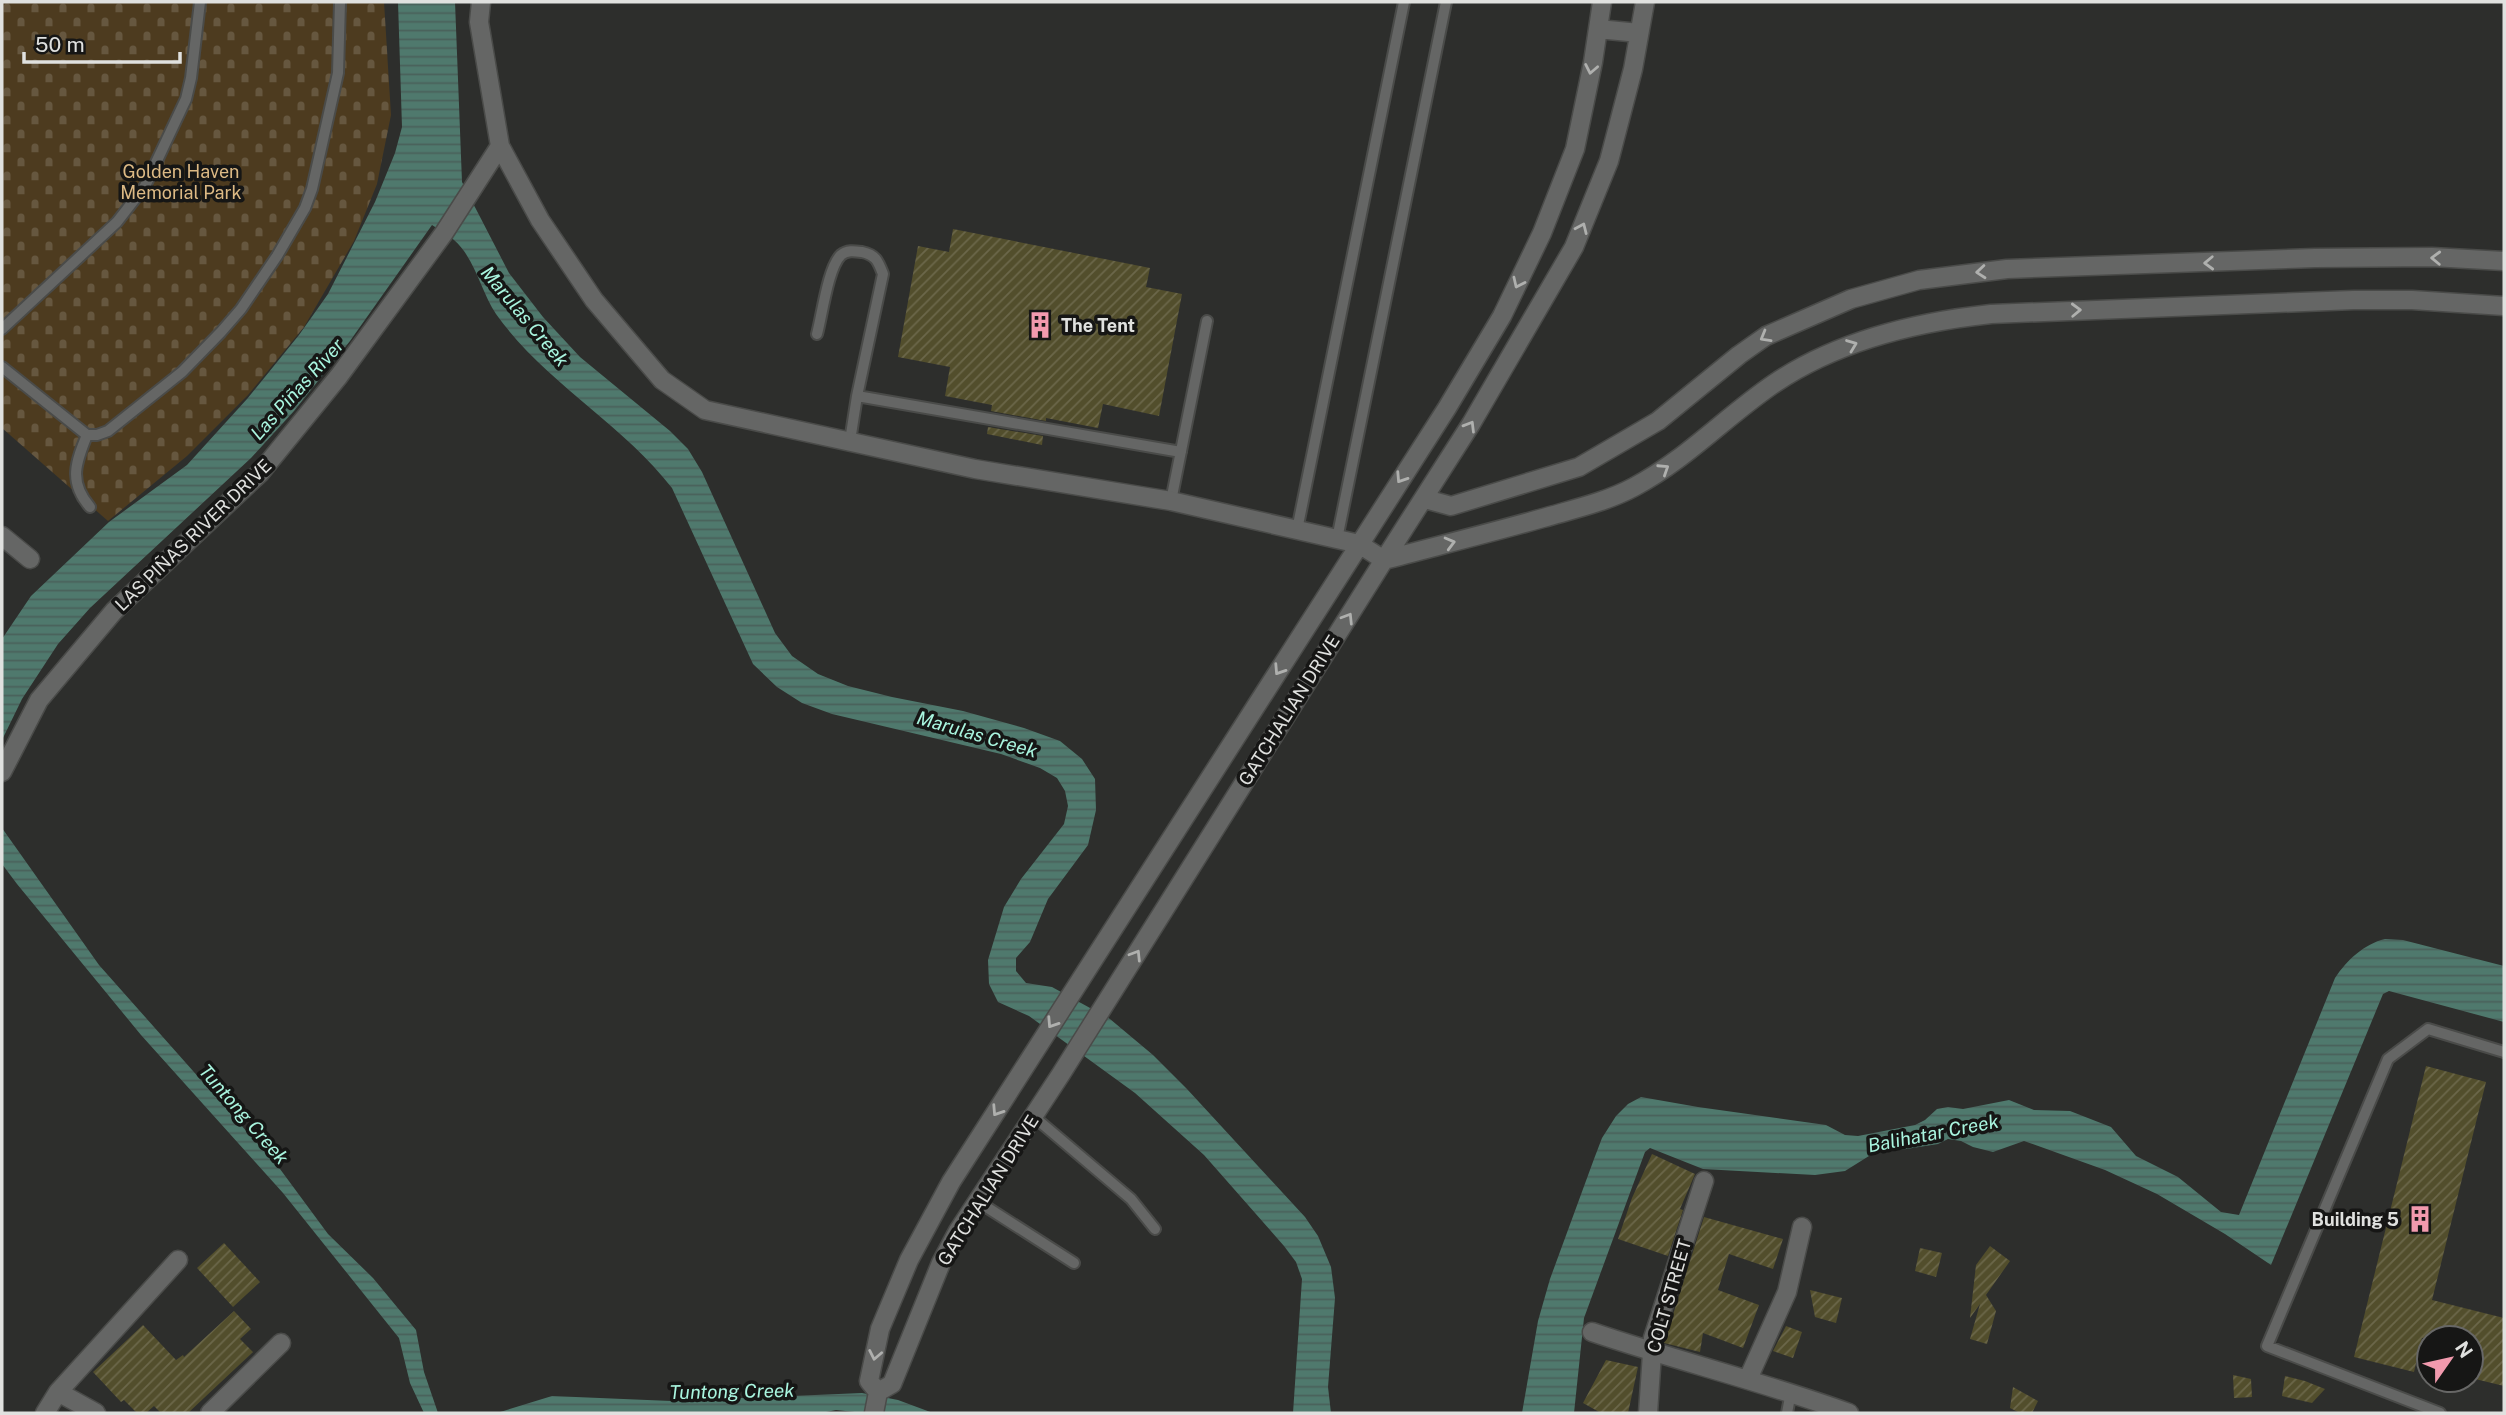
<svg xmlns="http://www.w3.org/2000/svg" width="2506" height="1415" font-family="'Public Sans',sans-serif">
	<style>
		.cemetery { fill: url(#cemetery-stones) }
		.water { fill: url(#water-rules) }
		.building { fill: url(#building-hatch) }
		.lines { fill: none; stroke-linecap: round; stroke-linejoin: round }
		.service-casing { stroke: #4a4b49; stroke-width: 14 }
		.minor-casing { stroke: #4a4b49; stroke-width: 21 }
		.tertiary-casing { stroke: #4a4b49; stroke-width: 21 }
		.service { stroke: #656665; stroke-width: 10 }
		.minor { stroke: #656665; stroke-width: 18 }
		.tertiary { stroke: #656665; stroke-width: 18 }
		.oneway { stroke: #afb0ae }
		.labels { text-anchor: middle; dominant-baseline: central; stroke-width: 7; stroke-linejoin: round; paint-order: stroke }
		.park-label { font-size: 18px; fill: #dcb984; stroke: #161615 }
		.poi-label { font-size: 18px; font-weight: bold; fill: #e0e1df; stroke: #161615; text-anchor: start }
		.street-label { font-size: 18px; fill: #e0e1df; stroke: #161615 }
		.water-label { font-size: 19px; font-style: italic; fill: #a9f5df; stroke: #161615 }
	</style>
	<defs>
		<pattern id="cemetery-stones" width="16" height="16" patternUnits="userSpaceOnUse" patternTransform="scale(1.75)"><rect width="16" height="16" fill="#4d3b1f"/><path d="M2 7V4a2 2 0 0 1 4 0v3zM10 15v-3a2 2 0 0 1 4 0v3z" fill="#66573f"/></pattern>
		<pattern id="water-rules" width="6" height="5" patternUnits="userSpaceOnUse" patternTransform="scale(1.75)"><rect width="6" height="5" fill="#4f796d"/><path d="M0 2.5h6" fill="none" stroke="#4a615a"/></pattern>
		<pattern id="building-hatch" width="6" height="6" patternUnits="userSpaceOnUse" patternTransform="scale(1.75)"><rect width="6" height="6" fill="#524e2c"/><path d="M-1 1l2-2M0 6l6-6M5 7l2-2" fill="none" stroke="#6b674a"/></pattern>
	</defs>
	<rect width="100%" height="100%" fill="#2d2e2c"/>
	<path class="cemetery" d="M2,2H384L391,115L377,184L354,241L304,327L248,395L187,456L108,521L2,428Z"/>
	<path class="water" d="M398,2H455L462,182L509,273L543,317L580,357L670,431L688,449L702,472L775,633L792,656L818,674L848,686L892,697L963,711L1024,728L1060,741L1082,759L1095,779L1096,810L1088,845L1048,899L1030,942L1016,958V971L1026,983L1052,987L1110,1019L1153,1055L1187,1089L1305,1217L1318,1236L1331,1267L1335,1298L1328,1387L1331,1413H1293L1302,1279L1296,1262L1284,1246L1204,1155L1135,1093L1029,1016L998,1002L989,984L988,960L1004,907L1021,879L1064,824L1068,806L1065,791L1057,778L1040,768L1001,754L832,714L802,703L777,687L753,664L672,488C621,422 545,383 496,314C481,292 475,258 454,240C447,234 439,230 432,225L350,341L294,411L251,458L90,608L58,644L22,699L2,740V639L31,596L109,522L187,465L247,399L299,335L328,294L375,202L395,153L402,127Z
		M2,828L99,965L280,1169L328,1234L373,1278L416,1330L424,1372L438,1413H424L410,1383L399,1338L283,1193L141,1035L17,884L2,864Z
		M2385,939L2403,940L2504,966V1022L2389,991L2383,994L2271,1265L2225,1234L2157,1194L2105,1170L2024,1141L1993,1152L1973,1147L1961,1141L1948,1139L1938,1144L1900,1150L1887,1148L1877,1151L1845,1171L1815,1175L1703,1169L1650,1148L1645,1152L1584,1318L1574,1413H1522L1538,1321L1550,1279L1594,1159L1602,1138L1616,1116L1628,1104L1641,1097L1698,1107L1826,1125L1845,1135L1858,1136L1915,1125L1925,1120L1937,1109L1948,1107L1963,1109L2009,1100L2034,1110L2070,1111L2111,1127L2136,1156L2178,1177L2221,1212L2239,1215L2335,978C2347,960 2364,944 2385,939Z
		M862,1393L898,1400L933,1413H864L836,1410L821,1413H497L552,1396L671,1401Z"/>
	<path class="building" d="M953,229L1150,268L1146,287L1182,294L1159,416L1103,404L1098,428L1046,418V421L991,411L992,405L945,396L950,367L898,357L918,246L949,252Z
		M988,427L1043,436L1042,445L987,434Z
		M2426,1066L2486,1082L2432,1300L2504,1318V1386L2471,1378V1338H2422L2414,1372L2354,1357Z
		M1652,1154L1695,1174L1680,1209L1683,1210L1668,1256L1618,1239L1632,1198Z
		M1704,1217L1783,1239L1773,1269L1729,1254L1718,1290L1759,1305L1743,1348L1703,1333L1700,1352L1664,1343Z
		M224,1243L260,1282L233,1307L197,1268Z
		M1990,1246L2010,1261L1986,1295L1996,1311L1987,1344L1970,1339L1980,1304L1970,1318L1976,1265Z
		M1920,1248L1942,1253L1936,1277L1915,1271Z
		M1810,1290L1842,1298L1836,1323L1815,1317Z
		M234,1311L251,1329L240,1339L253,1352L188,1413H161L154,1406L146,1413H137L124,1400L121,1402L93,1372L143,1325L176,1360L183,1355L184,1357Z
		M1786,1326L1802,1332L1793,1358L1773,1351Z
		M1606,1360L1638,1367L1628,1413H1601L1583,1403Z
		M2233,1375L2251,1379L2252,1397L2234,1398Z
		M2285,1376L2305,1381L2325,1389L2312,1403L2282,1396Z
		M2013,1387L2038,1401L2032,1413H2020L2010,1408Z"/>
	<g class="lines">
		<defs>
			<path id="service" d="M2,329L117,222L145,186L186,99L191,78L200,2
				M817,334C822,316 828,267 841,255C847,250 854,251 862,252C876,255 878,261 883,274L857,396
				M2,367L87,435H97L108,431L182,372L221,332L241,309L277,256L305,208L312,189L338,73L340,2
				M87,435C76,462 68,482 90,507
				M850,441L857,396L1181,452
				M1171,501L1207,321
				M1297,530L1404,2
				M1337,539L1446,2
				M1033,1116L1131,1199L1155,1229
				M977,1201L1074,1263
				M1787,1413L1791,1392
				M2440,1413L2267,1346L2388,1059L2428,1029L2504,1052"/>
			<path id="minor" d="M2,536L30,559
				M1592,1332C1677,1361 1764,1382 1849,1413
				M1748,1379L1787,1292L1802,1227
				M58,1392L96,1413
				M45,1413L58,1392L178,1260
				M210,1413L281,1343
				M1648,1413L1653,1338L1704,1181"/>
			<path id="tertiary" d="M481,2L479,22L500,146L540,220L594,300L662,380L705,410L975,469L1171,501L1359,544L1384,560C1437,546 1490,533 1543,518C1574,509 1606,502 1634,487C1687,459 1726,416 1775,383C1839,340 1916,322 1991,314L2354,300H2412L2504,306
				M1598,29L1639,33
				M1425,499L1451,506L1579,467L1658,421L1739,355L1766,336L1851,299L1919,280L2007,269L2315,258L2432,257L2504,261
				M2,772L39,700L114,611L260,473L339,376L444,233L500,146
				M878,1392L869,1381L880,1329L909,1260L951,1182L1447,408L1502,316L1542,233L1575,149L1593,62L1602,2
				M874,1413L878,1392L892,1384L941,1263L958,1231L1061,1074L1384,560L1471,424L1574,247L1609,161L1633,69L1645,2"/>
		</defs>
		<use href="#service" class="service-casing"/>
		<use href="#minor" class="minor-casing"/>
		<use href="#tertiary" class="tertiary-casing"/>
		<use href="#service" class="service"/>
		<use href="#minor" class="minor"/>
		<use href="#tertiary" class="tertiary"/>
	</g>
	<defs><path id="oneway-chevron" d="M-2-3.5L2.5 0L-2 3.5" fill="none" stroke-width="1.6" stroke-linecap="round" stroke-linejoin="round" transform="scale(1.75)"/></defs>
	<g class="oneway">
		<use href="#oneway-chevron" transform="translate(1591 69) rotate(101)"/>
		<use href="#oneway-chevron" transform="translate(1582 228) rotate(-66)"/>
		<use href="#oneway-chevron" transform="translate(2436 258) rotate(-178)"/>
		<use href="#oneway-chevron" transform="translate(2209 263) rotate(178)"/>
		<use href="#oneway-chevron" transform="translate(1981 272) rotate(175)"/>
		<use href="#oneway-chevron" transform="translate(1518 283) rotate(115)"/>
		<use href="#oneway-chevron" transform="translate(2076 310) rotate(-2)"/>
		<use href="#oneway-chevron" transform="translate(1765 337) rotate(150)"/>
		<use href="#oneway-chevron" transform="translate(1852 345) rotate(-21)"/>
		<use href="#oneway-chevron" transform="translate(1470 426) rotate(-59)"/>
		<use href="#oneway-chevron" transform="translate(1664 469) rotate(-33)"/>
		<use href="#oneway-chevron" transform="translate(1401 478) rotate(123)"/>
		<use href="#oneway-chevron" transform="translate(1450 543) rotate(-15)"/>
		<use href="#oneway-chevron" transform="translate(1348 618) rotate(-58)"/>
		<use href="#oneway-chevron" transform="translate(1279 670) rotate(123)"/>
		<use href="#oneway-chevron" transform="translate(1136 955) rotate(-58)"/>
		<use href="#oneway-chevron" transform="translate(1052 1023) rotate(123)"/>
		<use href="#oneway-chevron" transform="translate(997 1111) rotate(123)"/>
		<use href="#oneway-chevron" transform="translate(875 1355) rotate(101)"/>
	</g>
	<defs>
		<symbol id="building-bare" viewBox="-9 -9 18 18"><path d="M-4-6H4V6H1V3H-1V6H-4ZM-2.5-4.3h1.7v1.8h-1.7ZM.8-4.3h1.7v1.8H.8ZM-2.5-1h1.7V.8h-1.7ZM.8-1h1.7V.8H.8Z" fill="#f29aae" stroke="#161615" stroke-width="2.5" paint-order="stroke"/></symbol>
	</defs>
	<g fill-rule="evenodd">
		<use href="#building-bare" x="1021" y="306" width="38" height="38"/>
		<use href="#building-bare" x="2401" y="1200" width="38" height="38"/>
	</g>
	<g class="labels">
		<g class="park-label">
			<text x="181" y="171">Golden Haven<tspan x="181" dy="21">Memorial Park</tspan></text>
		</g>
		<g class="poi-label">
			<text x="1061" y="325">The Tent</text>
			<text x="2399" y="1219" text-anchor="end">Building 5</text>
		</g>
		<g class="street-label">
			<text transform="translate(193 535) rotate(-44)">LAS PIÑAS RIVER DRIVE</text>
			<text transform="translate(1289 710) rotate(-58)">GATCHALIAN DRIVE</text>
			<text transform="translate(988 1190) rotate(-58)">GATCHALIAN DRIVE</text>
			<text transform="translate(1669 1296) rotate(-74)">COLT STREET</text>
		</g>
		<g class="water-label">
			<text transform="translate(525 316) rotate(50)">Marulas Creek</text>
			<text transform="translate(297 389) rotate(-48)">Las Piñas River</text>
			<text transform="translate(977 734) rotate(16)">Marulas Creek</text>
			<text transform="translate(244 1114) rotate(49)">Tuntong Creek</text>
			<text transform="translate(1933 1133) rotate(-11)">Balihatar Creek</text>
			<text transform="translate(732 1391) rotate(-1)">Tuntong Creek</text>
		</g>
	</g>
	<rect width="2506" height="1415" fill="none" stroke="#e0e1df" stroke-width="7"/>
	<g transform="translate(2450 1359) rotate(56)"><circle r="33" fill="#161615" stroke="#676766" stroke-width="2"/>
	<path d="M0-5L12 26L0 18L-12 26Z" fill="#f29aae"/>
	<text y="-10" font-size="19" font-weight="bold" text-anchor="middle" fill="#e0e1df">N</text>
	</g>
	<path d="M24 52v10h156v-10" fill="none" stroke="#e0e1df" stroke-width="3.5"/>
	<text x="35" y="52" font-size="21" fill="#e0e1df" stroke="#161615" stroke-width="5" paint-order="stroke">50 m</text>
</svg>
